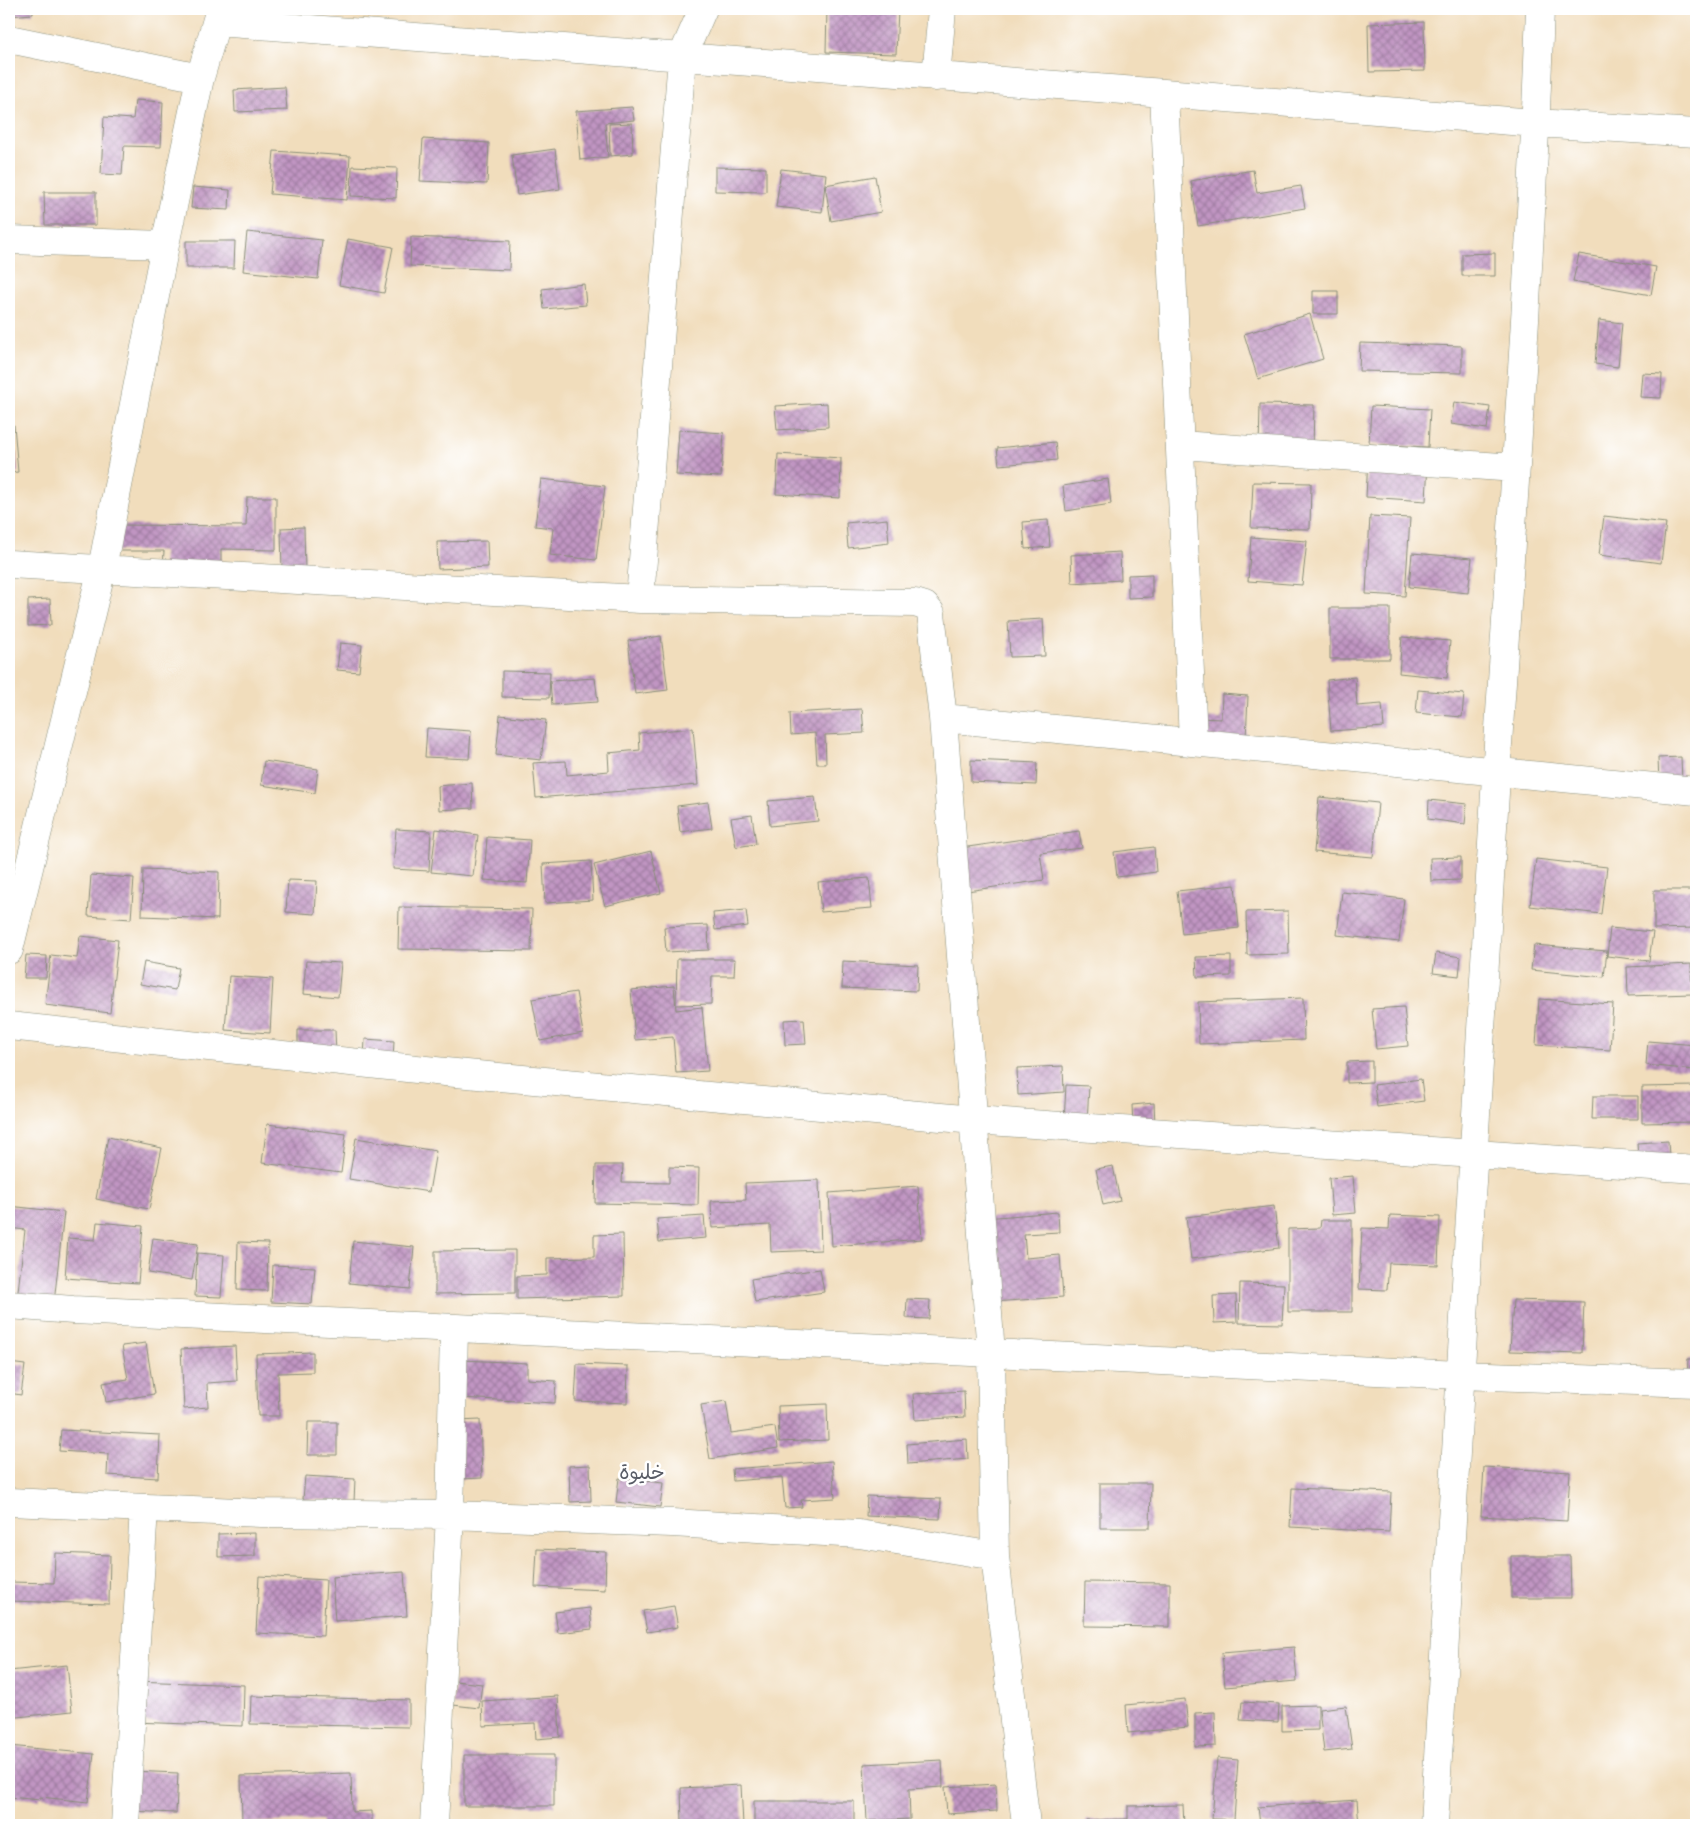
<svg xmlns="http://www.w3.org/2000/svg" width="1705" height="1834" font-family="'Gochi Hand','Playpen Sans Arabic',sans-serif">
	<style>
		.building { fill: url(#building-cross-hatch) }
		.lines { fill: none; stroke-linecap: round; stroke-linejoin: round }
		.minor-casing { stroke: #888d78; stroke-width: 29 }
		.minor { stroke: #fff; stroke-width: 28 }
		.labels { text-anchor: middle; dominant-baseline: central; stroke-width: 5; stroke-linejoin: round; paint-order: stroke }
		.neighbourhood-label { font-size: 20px; fill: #585c66; stroke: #fff }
	</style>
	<defs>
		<pattern id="building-cross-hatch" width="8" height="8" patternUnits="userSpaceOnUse" patternTransform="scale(1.25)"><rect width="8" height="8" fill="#c195c3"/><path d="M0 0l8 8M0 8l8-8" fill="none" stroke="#9c7b9f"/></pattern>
	</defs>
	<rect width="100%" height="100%" fill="#fff"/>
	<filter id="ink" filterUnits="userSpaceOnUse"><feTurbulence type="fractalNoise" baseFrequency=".02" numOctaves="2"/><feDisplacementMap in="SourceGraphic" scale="10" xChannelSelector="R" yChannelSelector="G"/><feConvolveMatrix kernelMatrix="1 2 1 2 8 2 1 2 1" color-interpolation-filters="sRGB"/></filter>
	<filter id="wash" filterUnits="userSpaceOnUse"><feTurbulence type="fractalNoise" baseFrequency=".0096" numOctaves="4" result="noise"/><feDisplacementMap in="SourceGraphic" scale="20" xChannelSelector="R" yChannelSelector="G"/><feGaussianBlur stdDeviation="1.12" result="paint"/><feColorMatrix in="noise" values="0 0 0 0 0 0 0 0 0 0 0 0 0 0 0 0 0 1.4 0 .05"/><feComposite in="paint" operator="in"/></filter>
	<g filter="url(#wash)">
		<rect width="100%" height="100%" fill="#f1ddbc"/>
		<g id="blocks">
			<path class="building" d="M9,9H33V14L9,16Z
				M743,9H779V11L743,10Z
				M827,9H898L896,54L826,52Z
				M1424,22L1425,71L1369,72L1368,24Z
				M285,87L287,110L235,112L234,90Z
				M135,100L163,102L161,147L124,146L122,175L101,174L104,117L133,119Z
				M632,107L634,120L605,123L608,157L580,160L576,111Z
				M632,123L633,154L610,156L609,124Z
				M423,139L489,143L487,184L420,181Z
				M555,149L560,189L517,195L512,155Z
				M274,151L350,156L347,200L270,194Z
				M352,166L397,168L396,198L351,196Z
				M715,167L766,168V192L715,191Z
				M781,169L826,174L822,212L776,207Z
				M1253,170L1257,193L1301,186L1305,208L1198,226L1191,181Z
				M875,176L881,212L831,221L825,185Z
				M193,187L230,190L229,210L191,208Z
				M44,192H96V225H45Z
				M247,232L322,240L318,279L243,271Z
				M411,237L510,241L509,270L410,266Z
				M348,239L393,247L384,293L339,285Z
				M186,241H235L234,268H186Z
				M1495,253V276H1462V254Z
				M1579,254L1656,267L1651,295L1573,281Z
				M584,284L586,305L544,309L542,289Z
				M1313,291H1338V314H1313Z
				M1310,314L1323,359L1258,379L1244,334Z
				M1599,320L1622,323L1618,367L1595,364Z
				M1360,343L1462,346V373L1359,371Z
				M1642,373L1662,374L1661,398L1640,397Z
				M1454,402L1490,407L1487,429L1451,424Z
				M827,403L828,427L777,430L775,406Z
				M1260,404L1314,405L1313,451L1259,450Z
				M1371,406L1430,409L1428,447L1369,444Z
				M9,425H14L18,472L9,473Z
				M679,430L724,433L721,477L676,475Z
				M1055,442L1057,460L999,465L997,448Z
				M778,454L841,458L840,498L776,494Z
				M1368,459L1428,462L1426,501L1366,497Z
				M541,479L605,486L596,560L550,555L553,528L535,526Z
				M1108,479L1111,504L1066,511L1063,486Z
				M1253,482L1311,483L1310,529L1251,528Z
				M247,497H276V550L221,549V569L163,568L164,551H112L113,525L246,526Z
				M1370,516L1410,518L1405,596L1366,594Z
				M1604,516L1666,523L1661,563L1599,555Z
				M887,519L889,543L848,548L846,523Z
				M1048,520L1050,547L1025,549L1023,522Z
				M304,527L305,572L282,573L281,528Z
				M1251,537L1307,541L1302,585L1248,581Z
				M487,541L488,567L438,569L437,542Z
				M1120,552L1121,580L1072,583L1071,555Z
				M1412,553L1472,558L1468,593L1409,587Z
				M1152,574V597L1128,598V575Z
				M50,599L51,625L28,626V600Z
				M1330,608H1390V659H1330Z
				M1043,619L1045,656L1010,657L1008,621Z
				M661,636L668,690L635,694L628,641Z
				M1402,637L1450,641L1447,678L1399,673Z
				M340,643L362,645L359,672L337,670Z
				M502,671L550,672L549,698L502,697Z
				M1355,677L1357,706L1382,704L1384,727L1331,731L1327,680Z
				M595,678L598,702L552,705L550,681Z
				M1418,690L1464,694L1462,717L1416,713Z
				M1222,694L1248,696L1246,739L1198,736L1199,718L1221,719Z
				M862,709L864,733L825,735L826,764H817L815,733L791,735L790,713Z
				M500,715L546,720L541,760L496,755Z
				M427,728L471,731L469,759L425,757Z
				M693,728L698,785L536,798L533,763L566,761L567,775L609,771L608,753L640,750L639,733Z
				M1681,757L1682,782L1659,783L1658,758Z
				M971,760L1037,763L1036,785L971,782Z
				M264,761L318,769L315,793L261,785Z
				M472,783L473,808L439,810L438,786Z
				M815,797L818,821L770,826L768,801Z
				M1319,797L1378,803L1373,857L1314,852Z
				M1429,800L1467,804L1465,824L1428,819Z
				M708,802L712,828L680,832L677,806Z
				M752,815L756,844L736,847L731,818Z
				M396,829L431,831L429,871L393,869Z
				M436,829L478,835L473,876L431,872Z
				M1079,831L1082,848L1040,853L1044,880L960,892L954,849Z
				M487,837L530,840L527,883L484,880Z
				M1154,847L1156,872L1117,877L1114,852Z
				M651,851L661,893L605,906L594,865Z
				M1461,857V880L1431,881L1430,858Z
				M1536,859L1607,867L1601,914L1530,906Z
				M591,861L593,900L545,903L543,864Z
				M143,869L219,872L218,919L142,916Z
				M91,875L134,878L131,919L88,916Z
				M869,878L872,908L821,912L818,882Z
				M288,880L317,881L315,914L286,912Z
				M1235,885L1239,928L1182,934L1177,891Z
				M1654,890H1696V928L1654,929Z
				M1342,892L1404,899L1399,942L1337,935Z
				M399,907L532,909L531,951L398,949Z
				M746,910L748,926L715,930L713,913Z
				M1288,911L1289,954L1247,955L1246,912Z
				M708,925L709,950L666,952L664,927Z
				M1610,928L1653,932L1649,961L1607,956Z
				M80,936L118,940L110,1013L45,1005L51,955L77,958Z
				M1534,945L1607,951L1604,977L1531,970Z
				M1436,953L1461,957L1459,976L1433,973Z
				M26,955L47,956L46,978H24Z
				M1231,956V976L1197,977L1196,957Z
				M677,959H735L734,976H712L711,1004L676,1005Z
				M306,961L341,963L338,997L303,994Z
				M843,961L918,965L917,991L842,988Z
				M144,962L179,968L175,990L140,984Z
				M1691,964L1692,994L1628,996L1627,967Z
				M229,976L273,979L270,1033L225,1030Z
				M674,986L676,1010L702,1007L708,1071L676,1073L673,1037L635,1040L631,990Z
				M576,992L583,1033L540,1041L532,999Z
				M1303,998L1304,1040L1199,1044L1198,1002Z
				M1539,999L1613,1004L1610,1050L1536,1045Z
				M1404,1007L1408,1046L1376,1049L1372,1009Z
				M804,1019L806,1044L785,1045L784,1020Z
				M298,1030H335L336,1054H298Z
				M365,1039L394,1041L393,1061L364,1059Z
				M1648,1041L1696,1045L1694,1070L1646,1065Z
				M1372,1061V1082L1347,1083V1062Z
				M1063,1066L1064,1092L1018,1095L1017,1068Z
				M1421,1079L1424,1101L1377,1107L1374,1085Z
				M1066,1085L1089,1086L1087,1123L1064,1122Z
				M1695,1086V1122L1642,1123V1087Z
				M1593,1096H1638V1119H1592Z
				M1154,1103L1155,1124L1133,1125L1132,1105Z
				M267,1124L346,1134L341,1173L262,1163Z
				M108,1137L162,1148L149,1209L96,1199Z
				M356,1138L436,1151L429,1192L349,1179Z
				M1668,1141L1669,1156L1638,1159L1637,1143Z
				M596,1165H623L622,1182L669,1183V1167L699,1168L698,1205L595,1203Z
				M1113,1166L1120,1201L1103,1205L1096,1169Z
				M1353,1176L1356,1213L1332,1215L1329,1178Z
				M819,1180L821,1250L771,1252L770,1225L712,1228L711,1201L746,1200L745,1183Z
				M918,1186L922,1239L832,1246L829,1193Z
				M9,1206L64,1212L54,1303L17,1300L25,1230L9,1228Z
				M1274,1206L1279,1248L1191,1259L1186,1217Z
				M1058,1212L1059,1232L1024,1234L1026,1258L1060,1255L1063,1297L993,1302L985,1218Z
				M1390,1215L1440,1217L1438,1265L1389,1263L1387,1290L1359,1289L1362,1228L1389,1229Z
				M704,1216L706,1238L659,1242L657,1219Z
				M1321,1220H1352V1312H1288V1229L1320,1228Z
				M97,1222L143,1226L138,1283L65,1278L68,1238L95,1240Z
				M623,1234L624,1296L517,1299V1276L547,1275V1258L594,1257V1235Z
				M153,1238L198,1244L192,1280L148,1273Z
				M353,1241L414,1247L410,1289L349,1283Z
				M238,1242L268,1243L267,1291L237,1290Z
				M515,1250V1293L435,1294V1251Z
				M197,1253L224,1255L221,1297L195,1296Z
				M273,1265L315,1267L312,1304L271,1302Z
				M820,1269L824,1292L755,1302L751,1279Z
				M1240,1283L1284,1284L1282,1324L1239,1323Z
				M1236,1295L1237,1322L1214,1323L1213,1296Z
				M907,1299L930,1300L929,1319L906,1318Z
				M1513,1300L1584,1302L1582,1353L1510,1351Z
				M146,1343L154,1394L106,1402L103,1383L128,1379L122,1346Z
				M235,1346L237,1381L207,1383L208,1407L184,1409L181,1349Z
				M313,1352V1372L278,1373L279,1416H258L256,1354Z
				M1688,1359H1696V1381H1687Z
				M462,1360L527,1363V1379L556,1381L555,1403L460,1398Z
				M9,1363L25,1365L21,1395L9,1393Z
				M577,1364L628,1366L627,1403L575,1401Z
				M964,1391L965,1417L915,1420L913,1394Z
				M726,1401L731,1433L775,1427L778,1448L710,1459L701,1405Z
				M827,1404L828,1440L779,1442L778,1406Z
				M480,1420L482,1478L460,1479L458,1421Z
				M308,1422H337V1455H307Z
				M61,1430L160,1435L158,1478L107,1475L108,1454L59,1451Z
				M967,1439L968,1459L908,1464L907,1444Z
				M832,1461L835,1498L801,1500L802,1507L785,1508L782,1477L733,1481L732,1469Z
				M590,1465L591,1501L570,1502L569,1466Z
				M1484,1467L1570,1472L1567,1521L1481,1516Z
				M305,1476L355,1479L354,1502L303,1499Z
				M619,1478L663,1483L660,1507L616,1502Z
				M1100,1483H1151L1150,1528H1100Z
				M1292,1488L1391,1492L1389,1532L1290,1527Z
				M867,1496L941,1499L940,1519L866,1516Z
				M255,1533V1556L218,1557V1534Z
				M537,1549L606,1552L605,1590L535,1587Z
				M55,1553L110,1555L109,1604L9,1601V1582L54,1583Z
				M1511,1556H1570L1571,1598H1511Z
				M404,1572L407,1616L335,1621L332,1577Z
				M259,1576L326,1580L323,1636L256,1633Z
				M1085,1582L1170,1583V1627L1084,1626Z
				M674,1606L678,1627L647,1632L643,1611Z
				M590,1608L592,1629L558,1633L555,1612Z
				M1294,1647L1297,1681L1225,1687L1222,1653Z
				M67,1665L72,1711L9,1718V1671Z
				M134,1681L244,1685L243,1726L133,1722Z
				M455,1681L482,1684L479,1708L453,1705Z
				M251,1696L409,1700V1727L250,1724Z
				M558,1696L560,1737L536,1739L535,1723L483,1726L482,1701Z
				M1185,1699L1188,1727L1128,1733L1126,1705Z
				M1242,1702L1279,1704L1278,1722L1240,1720Z
				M1318,1705V1730L1282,1731V1706Z
				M1346,1706L1352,1749L1324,1752L1319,1709Z
				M1215,1712L1216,1746L1195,1747V1713Z
				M9,1746L94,1754L88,1802L40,1797V1800L9,1797Z
				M464,1755H554V1806H464Z
				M1217,1758L1238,1760L1234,1820L1212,1819Z
				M942,1760L943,1787L909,1789L910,1819L867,1821L864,1764Z
				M131,1771L178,1773L176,1813L129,1811Z
				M351,1773L352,1812L372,1811V1825H322V1820L242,1823L241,1776Z
				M996,1784L997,1811L947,1814L945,1787Z
				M741,1785L743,1825H662L682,1823L681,1788Z
				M1357,1800L1359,1825H1260L1258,1807Z
				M754,1801H854V1825H754Z
				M1183,1805L1184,1825H1086V1820L1128,1819V1806Z"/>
		</g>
	</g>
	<g filter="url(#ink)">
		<use href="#blocks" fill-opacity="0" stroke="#888d78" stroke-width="1"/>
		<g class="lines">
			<defs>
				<path id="minor" d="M217,22L1164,93L1536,123L1696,133
					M9,39L200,78
					M936,77L942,9
					M1164,93L1193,740
					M9,240L165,245
					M1180,445L1516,468
					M9,564L640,599L915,603L925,606L931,613L943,718L991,1353L995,1556L1026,1825
					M640,599L682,57L703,9
					M943,718L1696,791
					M9,950L102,568L165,245L200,78L220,9
					M9,1026L445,1072L974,1120L1696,1169
					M9,1305L73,1310L1460,1375L1696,1383
					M9,1502L261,1513L450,1515L672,1523L859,1534L995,1556
					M125,1825L144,1508
					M434,1825L450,1515L454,1329
					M1434,1825C1455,1475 1474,1125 1496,776C1512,520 1531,265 1540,9"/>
			</defs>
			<use href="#minor" class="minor-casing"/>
			<use href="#minor" class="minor"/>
		</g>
	</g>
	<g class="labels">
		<g class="neighbourhood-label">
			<text x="642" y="1475">خليوة</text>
		</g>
	</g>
	<rect width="1705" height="1834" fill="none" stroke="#fff" stroke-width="30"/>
</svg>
